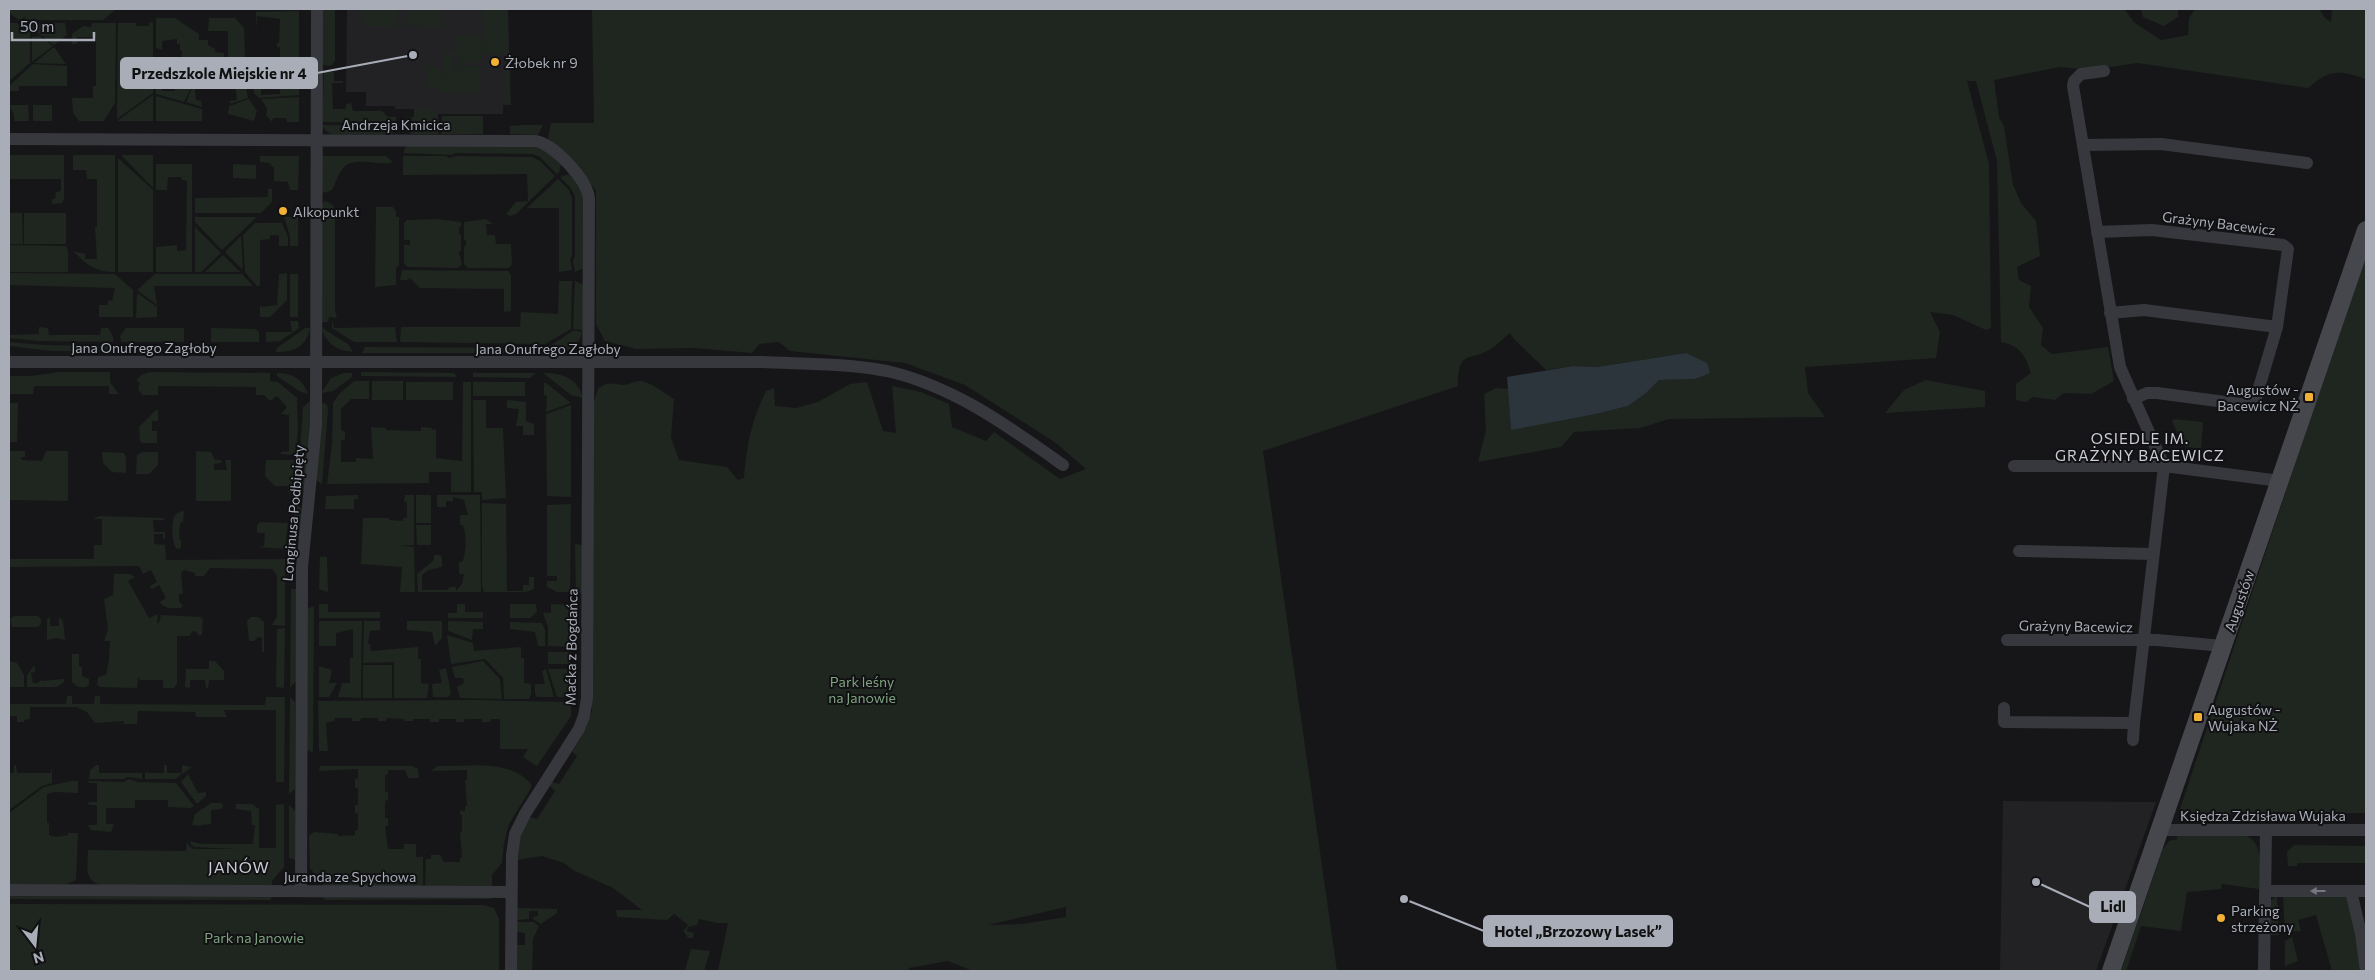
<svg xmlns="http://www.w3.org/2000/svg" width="2375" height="980" font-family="Commissioner,sans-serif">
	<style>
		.built { fill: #222225 }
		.green { fill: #1e261f; fill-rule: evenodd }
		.water { fill: #2c353c }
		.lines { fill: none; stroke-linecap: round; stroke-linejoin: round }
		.street { stroke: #37383d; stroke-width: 12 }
		.secondary { stroke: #45474d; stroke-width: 18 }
		.oneway { fill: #757881 }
		.poi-dot { fill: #f2b134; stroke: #111113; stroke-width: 2 }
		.labels { text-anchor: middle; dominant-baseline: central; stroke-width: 4; stroke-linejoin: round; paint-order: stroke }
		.poi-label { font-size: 14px; fill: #a8adb8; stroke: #111113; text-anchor: start }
		.street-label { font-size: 14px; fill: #a8adb8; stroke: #111113 }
		.park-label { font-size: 14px; fill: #7fa381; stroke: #111113 }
		.neighbourhood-label { font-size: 15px; letter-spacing: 1px; fill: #c9ccd4; stroke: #111113 }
		.quarter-label { font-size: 16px; letter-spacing: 1px; fill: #c9ccd4; stroke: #111113 }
		.leader { fill: none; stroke: #a8adb8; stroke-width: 2 }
		.callout-dot { fill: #a8adb8; stroke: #111113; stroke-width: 2 }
		.callout { fill: #a8adb8; stroke: #a8adb8; stroke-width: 2 }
		.callout-label { font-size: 15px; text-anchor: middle; font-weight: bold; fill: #111 }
	</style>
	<rect width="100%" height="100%" fill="#161618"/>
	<path class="built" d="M347,9H508L511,105H503V114H435V109H395V106H366V92H346Z
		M2003,801L2156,802L2096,971H2000Z"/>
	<path class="green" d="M9,9H116L103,20H19L9,13Z
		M322,9H335V61L331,66L323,65L322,62Z
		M482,9H507L510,104L506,103V54H481L482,46L484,45Z
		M592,9H2124L2135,23L2161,40L2188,35L2189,18L2195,9H2319L2325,18L2331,22L2332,9H2366V79C2339,70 2330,69 2308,88L2137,63L2092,70L2060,67L1994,80L1999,117L2004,126L2013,185L2021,203L2036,221L2040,256L2017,267L2019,280L2031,286L2029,307L2043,328L2041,345L2052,354L2108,347L2114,381L2091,394L2064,393L2055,400L2033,397L2026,402L2016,400V384L2031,373C2026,356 2019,345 2001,342L1997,161L1976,81H1967L1989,164L1991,328L1986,330L1953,315L1930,312L1940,332L1936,358L1805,367L1808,393L1825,417L1669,419L1640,428L1574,432L1561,447L1478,462L1486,430L1484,394L1496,388L1508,389L1511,429L1596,414L1628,406L1645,394L1659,380L1695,379L1686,353L1597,367L1573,366L1546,370L1514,339L1510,333C1504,337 1499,344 1492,348C1471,363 1458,347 1458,386L1263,451L1337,971H973L948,961L909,968L908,971H718L728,923H717L699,919L697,925L688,927L687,931L694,933L693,938H688L683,931L688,925L674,914L667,920L617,917L616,910H642L613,888L573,870L564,863L542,856L517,860L518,842L529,817L537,819L555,791L550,786L552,782L559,784L577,756L572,752L585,731L592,711L593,405L598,389C607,381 613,384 623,385C628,385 634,381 639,381C650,381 664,393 674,399L671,437L679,460L727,467L738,480L744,478C747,444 751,422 766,391L774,388L775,406L796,408L818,402L850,384L867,382L883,431L896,433L892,386L921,392L949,404L952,427L986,441L994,432L1060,479L1086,469L1056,443L965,385L905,363L790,351L779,342L759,344L752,353L695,348L636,349L605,341L596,324V191L581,170L548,138L551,123H594ZM1066,907V917L1023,924L988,925Z
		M2141,9H2178V17L2164,26L2143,17Z
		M362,10H397V26H362Z
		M299,11V95L259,98L254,93L253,85H261V95L280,94V47H277V43H279L280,19L257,16L256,30V12Z
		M407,11H441V27L406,26Z
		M156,18H175L199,34V40H208V45L215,49V52L224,53V60L229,61L244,77L248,98L230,104V101L237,100L235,84L207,82V84L198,85L197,89L195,90L196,100L201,101L202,107L186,102L201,68L184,102L156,94V82H159V80H162V91H175V85H180L182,51L180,50V44H177V39L162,41V50L156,48Z
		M209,18H235L244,28L245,58H228V31H208Z
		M149,22L153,23V93L117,119L118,23H136V26H149Z
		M9,23H21L30,30V63L9,81Z
		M24,23H65L67,35L54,45L43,37L56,36H42Z
		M92,23H116L115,103L104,121H79L73,113L72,98H93V86H96V37H77V44H72V34L83,26L91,27Z
		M40,36L53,46L32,62V37Z
		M456,36H481V63H457Z
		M54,47L66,64L34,63Z
		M454,51V78L457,77L456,66H480V93H440V87H427V65L440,69V77H443L444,52Z
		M33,64L67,66V86H19V91H9V86Z
		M324,72H334V81H343V83H332L333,109H346V104L351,103L353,111H382L388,117H396V123L322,122Z
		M153,95V121H117Z
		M156,96L202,109V121H156Z
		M299,97V122H287L286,118H273L272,122L266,115L267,108L261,99Z
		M249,99L257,111L254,121L228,114L229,106Z
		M9,105H28L29,121H14V115Z
		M33,105H52V121H33Z
		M414,109H435V114H438V123H406V118L414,117Z
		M442,116H483V134H441Z
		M322,125L396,126V130L391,134H331L326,131Z
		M406,125L438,126V134H412L406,130Z
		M522,125H543L538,135L510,134V126Z
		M407,144L542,147L561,164L559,172L557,174L540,157L533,154L455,153L452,155L403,153Z
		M9,155H64V199L62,203L52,204V199H55L56,192L61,191V179H9Z
		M73,155H115V272C95,272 87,265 73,251L85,254V259H97L95,227H97V179H87L86,170H73Z
		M123,155H153V188L122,156Z
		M260,156H299L298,190H290L288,182L274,181V168L269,163L260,162Z
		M321,156H386L393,162C380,167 354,155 343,168C338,174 336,183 332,190L325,193L321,190Z
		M403,156H446L449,158L456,156L532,157L540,161L555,176L516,214L510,216L506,214L516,202L528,201L527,174L403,175Z
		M118,158L153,190V272H118Z
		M156,164H192V272H156V247L177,245V251L186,250L187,181L182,180L181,177H168L167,190H156Z
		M233,164L256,165V179L233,178Z
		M570,174L584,195V268L575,272L573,260L575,257V196L570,187L560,177Z
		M558,179L569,190L572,198V256L570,259L572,270L559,272V208H527Z
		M268,189H272V202L261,213H195V198L268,197Z
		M325,201L332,204L335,210V310L337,318L329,317L328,322H321L322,204Z
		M376,207H393L396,211V217H399V266L396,268V285L375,287Z
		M9,213H22L23,244H9Z
		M24,213H66V244H24Z
		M195,217H257L222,250L195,222Z
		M284,217H298V246H290V236Z
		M437,219L461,222V226L459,228V233L461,235V251L459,252L462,264L458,268L408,267L404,264V245H410V240H404V223L407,220Z
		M486,219L493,224H486L487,235H495L496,244H511L512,265L508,268H468L464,264V247L466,245V241L464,239V222Z
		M255,223H282L288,237V246H279V235H270V239L260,240V286H257L245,272L243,235Z
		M195,227L221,253L201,272H195Z
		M241,236L243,270L225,252Z
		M9,245L66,246L68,250V272H9Z
		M223,255L240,272H205Z
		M2364,257L2366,258V813L2180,815V809Z
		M402,270L508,271L511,275V311L504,312V289L420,288L410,278L407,280H400Z
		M9,273L115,274L133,290V317H99V305H108V300L112,301L115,288L9,285Z
		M287,273V300L270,317H260V305L262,307L277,305L279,274Z
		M155,274H242L253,286H154L157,305L137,290Z
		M290,274H298V317H290Z
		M559,281H572L571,329L545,344L400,342L401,327H520L521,312L558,314Z
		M575,281L584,285L583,330L573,329Z
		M137,293L157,307V317L136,318Z
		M332,320L334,328L395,327L397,342H354L332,328Z
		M290,321H298L299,328L280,341L266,342V332H292Z
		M39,327L48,328L49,335H100L101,328H108L113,336V342L37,341L9,338V335L39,334Z
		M321,327L349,345L353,352C335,350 327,344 321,327Z
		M126,328H184V342H121L120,336Z
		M211,328L255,329L259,332V342H211Z
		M305,328H310C307,347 293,352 276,352L277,348Z
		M574,330L582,332C578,352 561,353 543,353L544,348H547Z
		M9,342L44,345L112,346L106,351H51L9,346Z
		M365,347L534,348L535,353H362Z
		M59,372H110V382L119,394H109V386H34L33,394H9V376H31Z
		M149,372L270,373V381L278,382L297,398L298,428L296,455L281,454V452L289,451V415L281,414L287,407L277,396L270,401L264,395H256V387L158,386V395H143L138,390L140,382L136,381L141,375Z
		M361,372L454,373L457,377L361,376Z
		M277,373C293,373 303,379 308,394L299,391L277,376Z
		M344,373H352V377L333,391L321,393L331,378Z
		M473,373H536L530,378L473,377Z
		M543,373C562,373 578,378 583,398L571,395Z
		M1926,380L1985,391V407L1885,413L1904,390Z
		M354,381H369V399H351L341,409V430L345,432V439L341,441V462H356V458L373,459L371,427L386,428V430L421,431V427L432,428V430L436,429V458L462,461L463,382H471V492H451V472H429V483L327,484L332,444L333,403L339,394Z
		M372,381H403V400H372Z
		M406,382H453V400H406Z
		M473,382H525V396H473Z
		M544,383H546L571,403L546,412L547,396L544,395Z
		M473,400H486V428H503L506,498L482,500V492H474Z
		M507,400L526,402V421L534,424V435H523V426H516L519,409L507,408Z
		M310,401V435L304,490L297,494L303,407Z
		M320,401L327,405L328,410L322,484L316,480Z
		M9,403H18L17,442H9Z
		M571,405V497L547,496L546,414Z
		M156,410H158V421H152V431H157V443H142L140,441L139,427Z
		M2174,419L2203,422L2201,449L2183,446L2172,421Z
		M9,451H25V457H21V460L42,461L46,451H68V501L9,500Z
		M196,451L211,452L215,460H221V463L214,464V470H227L225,460H231V501H196Z
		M102,452L124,453L126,458V473L112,472L103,463Z
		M142,452H158V465L149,474H136L137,455Z
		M266,460H295L291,494L288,492V486H275L265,476Z
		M358,495V499H354V509H325L326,496Z
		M405,495H414V545L399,546L414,547L415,592H400L402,567L361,564L363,518H389V520L403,521V518H407V503L404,501Z
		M416,495H431V523H416Z
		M437,495H480L481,592H418L417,574L434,560V555H440L442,558V567L429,570L422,575V590H448L449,587H456V591L462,584L464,574H459V562L463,561C466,549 467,537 463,525H460V515H468L464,500L453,497V501H446V507H437Z
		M295,503L302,509L299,539L290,549Z
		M482,503L506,504L507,591H523V585H529V577H534V589L526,592H484L482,585Z
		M571,504L570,592H557L547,587V581H557V576H547V505Z
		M184,511L183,522L180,523L179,539L181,540V548L177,549C172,544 171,524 174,517C176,513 180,512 184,511Z
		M99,516L163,518L165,520H153L154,532H165V539H163V534H154V544L165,545L166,560L285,559V626L272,625L277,617V576L272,569L210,568L204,576H195V573L184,570L181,573L183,594H179V602L183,605L181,608C173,608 165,610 160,602L166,598L159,585L152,589L150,586L157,582L151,570L143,574L139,566L9,567V559H94V545H102V519H93Z
		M260,522L288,523L285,549L257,547L264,546L265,533H257V525Z
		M416,525H431V545H417Z
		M575,544L582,545L583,592L576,595Z
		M320,557H327L328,592L319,589Z
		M114,574H130L135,577L128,581L149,618L158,614L157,623H159L161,615L200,617L203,619L202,635H198L197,632L193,631L189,636H177V684L174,688H163V680H140L138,677L137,688L100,687L97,685L98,677L106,675L109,660L110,641H104L108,629L104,599L113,595Z
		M291,589H297L296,681L290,688Z
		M319,604H328V612H380V618H319Z
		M457,604H465V612H483V618H448V613H457Z
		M510,604H536L537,612L530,618H510Z
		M551,604L571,605V647L548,646V627L543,613H551Z
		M314,606L313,753L306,749L307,609Z
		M14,616H38L41,619V624L38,627H12L10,619Z
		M50,616V626H59V617L63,621L65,640L57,638L47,640V620Z
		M251,617H258L264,622V652H262V638L258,637L254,641H249L247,621Z
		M319,621H362L361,698L338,697L342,683H350V658H353V629L336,633V646H319Z
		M364,621H380V630L370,631L368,643L370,644L371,651L418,647V659H421V683L429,684L427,698H394V662L363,663Z
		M407,621H442V638L435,646L432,632L407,630Z
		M448,621L483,622V629H473L472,640L448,631Z
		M510,622L542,623L545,630V646H538L535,632L510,629Z
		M285,628L284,688L276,687L277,629Z
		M447,635L473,643L474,651L521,647V658H524V683L531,684V695L529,699H504L503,678L485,659L451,664Z
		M548,652H569L571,664H548Z
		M72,654H79V666L82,667V676L89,679V685L86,687H78L72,682Z
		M9,661L17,663L24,675V687H9Z
		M209,661H215L224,671V680H209L208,688H206L205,680H190V688L185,687L186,669H209Z
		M483,661L500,679L502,699L460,698L457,687L464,683L463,678H455L452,667Z
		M35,665V672L31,673L33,683H37L41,680L42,681L64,679V682L57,687H27V675Z
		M363,665H392V698H363Z
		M319,666L332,670L329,683H337L329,697H319Z
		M446,668L451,694L448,697H433L432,684L442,683L439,670Z
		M546,669L554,697H537L535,694V684H545L542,671Z
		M548,669H570V697H557Z
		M67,696H72V704H94L95,696H100V704L251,705H265L266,697H285L284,782H276V710H224L227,717H196L195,712L138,711L137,724H124V721L95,723L87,712L76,707H30V719L24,720V722H17V716H9V704H66Z
		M290,697L295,702V789L289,794Z
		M476,700L571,702V716L537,766L523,757L528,749H500V719H491L490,722H482V719H465L464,722H456V719H439V722H430V719H413V721H404V719L387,718L386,721H378V718H361L360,721H352V718H335L334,721L326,723L328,751H319L318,701Z
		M14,765H16L17,773H51L52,765V783L42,786L9,810V773H14Z
		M96,765H99V773H142V779L128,777L123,779H89L90,770Z
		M164,765H167V773H182V765L192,767L175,779H145V773H164Z
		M320,766H412L418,769L419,778H408L405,770H388V774L385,775V792H388V800L385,801V818H388V826H385L388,849H404V844H416V857H423V886H324L310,868L309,836L314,832L338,834V836L355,835V831L358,830V814L355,813V805H358V788H355V779L358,778V769L319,771Z
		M437,766C468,767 508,758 531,784V788L509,824L504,843L502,863L492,875V886H425L426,859H431V855H440L444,862H460V858L462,857L460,832H462V815H460V811H465V806H467L465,780H467V770L431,771Z
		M188,774L198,793L206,792V796L197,804L181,782Z
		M129,779L137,782L176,783L194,806L191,808L168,807V800H135V808H106V824H114L111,832L91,830L88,825H97V805H88L89,802H97V783H89L88,781L124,782Z
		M71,781H78V793L55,792L47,794V823H49V835L56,837L68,835V833H78L76,880L67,884H9V813L44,787Z
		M211,803H222L223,806L221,809L211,810V824L201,825V826L192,825L195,814Z
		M236,804H252L259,809V848H276V805L284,804V867L272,881V885H101C83,881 88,865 88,850L186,851L187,841L189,846L194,849H238L195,847L191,845L190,841L201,844H253L255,825H252L251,811L236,809Z
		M289,805L295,811L296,860L289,858Z
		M2177,836H2247C2265,845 2259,871 2259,889L2222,884L2221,889L2187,892L2181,931L2141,926L2126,971H2121L2163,849L2169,841L2177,839Z
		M2294,845L2366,846V863H2297V866H2288L2287,852Z
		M2342,894L2348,897L2363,971H2332L2316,915L2298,920L2301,931L2285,932L2283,895Z
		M2277,895L2279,935H2271V900Z
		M9,896L272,897L270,900L9,899Z
		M322,897L490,898L492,899L325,900Z
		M9,904L483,905L494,908L499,919V971H9Z
		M517,908L557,909V913L541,924L533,919V917L538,916V911H529V919L517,920Z
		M517,922H534L539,926L533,939L532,971H517V945H525V933L517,932Z
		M2292,937L2298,961L2285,966V941Z
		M691,949L710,951L704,971H685Z"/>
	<path class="water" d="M1686,353L1707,363L1710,373L1695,379L1659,380L1645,394L1628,406L1596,414L1511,430L1507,377L1573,366L1597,367Z"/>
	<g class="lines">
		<path class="street" d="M9,139L535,141C553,143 588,180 589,199L587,698L584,716L579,729L525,814L515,834L512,855L511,971
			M2084,145L2161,144L2307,163
			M2097,232L2152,230L2283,245L2288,249L2277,327L2255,401L2248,405L2157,393H2147L2133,399
			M2110,313L2144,310L2277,327
			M9,362H762C803,364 846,363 887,371C953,386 1008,426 1063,465
			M2014,466H2164L2280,481
			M2019,551L2153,554
			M2007,640H2157L2223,646
			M2004,708V722L2134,723L2164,466L2120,367L2073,86L2074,81L2081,74L2104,71
			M2133,740L2134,723
			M2160,830H2366
			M9,890L511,892
			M301,891L302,567L316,425L317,9
			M2265,891H2366
			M2351,891L2361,934L2366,971
			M2264,971L2266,830"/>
		<path class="secondary" d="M2111,971L2366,230"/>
	</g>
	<defs><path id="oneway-solid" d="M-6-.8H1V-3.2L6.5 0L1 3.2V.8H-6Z" transform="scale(1.25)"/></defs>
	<use class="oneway" href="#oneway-solid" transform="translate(2318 891) rotate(-180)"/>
	<g class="poi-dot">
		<circle cx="495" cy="62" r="5"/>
		<circle cx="283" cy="211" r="5"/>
		<rect x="2304" y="392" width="10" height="10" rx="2.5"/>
		<rect x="2193" y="712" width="10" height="10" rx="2.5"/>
		<circle cx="2221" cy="918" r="5"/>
	</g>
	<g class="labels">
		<g class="poi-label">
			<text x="505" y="62">Żłobek nr 9</text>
			<text x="293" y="211">Alkopunkt</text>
			<text x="2299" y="389" text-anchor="end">Augustów -<tspan x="2299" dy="16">Bacewicz NŻ</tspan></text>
			<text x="2208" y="709">Augustów -<tspan x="2208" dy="16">Wujaka NŻ</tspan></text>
			<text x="2231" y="910">Parking<tspan x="2231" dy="16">strzeżony</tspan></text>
		</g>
		<g class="street-label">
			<text x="396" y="124">Andrzeja Kmicica</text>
			<text transform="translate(2219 223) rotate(7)">Grażyny Bacewicz</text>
			<text x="144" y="347">Jana Onufrego Zagłoby</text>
			<text x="548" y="348">Jana Onufrego Zagłoby</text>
			<text transform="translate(293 513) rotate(-85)">Longinusa Podbipięty</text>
			<text transform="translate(2239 601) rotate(-71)">Augustów</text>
			<text transform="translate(2076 626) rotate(1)">Grażyny Bacewicz</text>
			<text transform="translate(571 647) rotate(-89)">Maćka z Bogdańca</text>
			<text x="2263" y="815">Księdza Zdzisława Wujaka</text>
			<text x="350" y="876">Juranda ze Spychowa</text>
		</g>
		<g class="park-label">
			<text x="862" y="681">Park leśny<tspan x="862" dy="16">na Janowie</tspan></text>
			<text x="254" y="937">Park na Janowie</text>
		</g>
		<g class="neighbourhood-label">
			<text x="2140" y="438">OSIEDLE IM.<tspan x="2140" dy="17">GRAŻYNY BACEWICZ</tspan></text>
		</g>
		<g class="quarter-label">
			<text x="239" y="866">JANÓW</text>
		</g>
	</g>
	<path class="leader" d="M413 55L317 73M2036 882L2090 907M1404 899L1484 931"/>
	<g class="callout-dot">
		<circle cx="413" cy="55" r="5"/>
		<circle cx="2036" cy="882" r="5"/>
		<circle cx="1404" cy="899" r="5"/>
	</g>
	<g class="callout">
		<rect x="121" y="58" width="196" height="30" rx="5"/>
		<rect x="2090" y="892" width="45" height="30" rx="5"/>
		<rect x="1484" y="916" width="188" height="30" rx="5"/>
	</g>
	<g class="callout-label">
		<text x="219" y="79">Przedszkole Miejskie nr 4</text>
		<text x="2113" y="912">Lidl</text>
		<text x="1578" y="937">Hotel „Brzozowy Lasek”</text>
	</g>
	<rect width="2375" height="980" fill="none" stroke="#a8adb8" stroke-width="20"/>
	<g transform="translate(35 945) rotate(164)" stroke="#111113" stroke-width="4" paint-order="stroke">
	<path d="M0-4L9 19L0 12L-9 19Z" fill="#a8adb8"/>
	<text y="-8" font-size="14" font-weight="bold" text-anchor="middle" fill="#a8adb8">N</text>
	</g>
	<path d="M12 32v8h82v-8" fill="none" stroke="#a8adb8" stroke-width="2.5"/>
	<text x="20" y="32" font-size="15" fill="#a8adb8" stroke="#111113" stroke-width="4" paint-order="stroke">50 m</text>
</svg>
